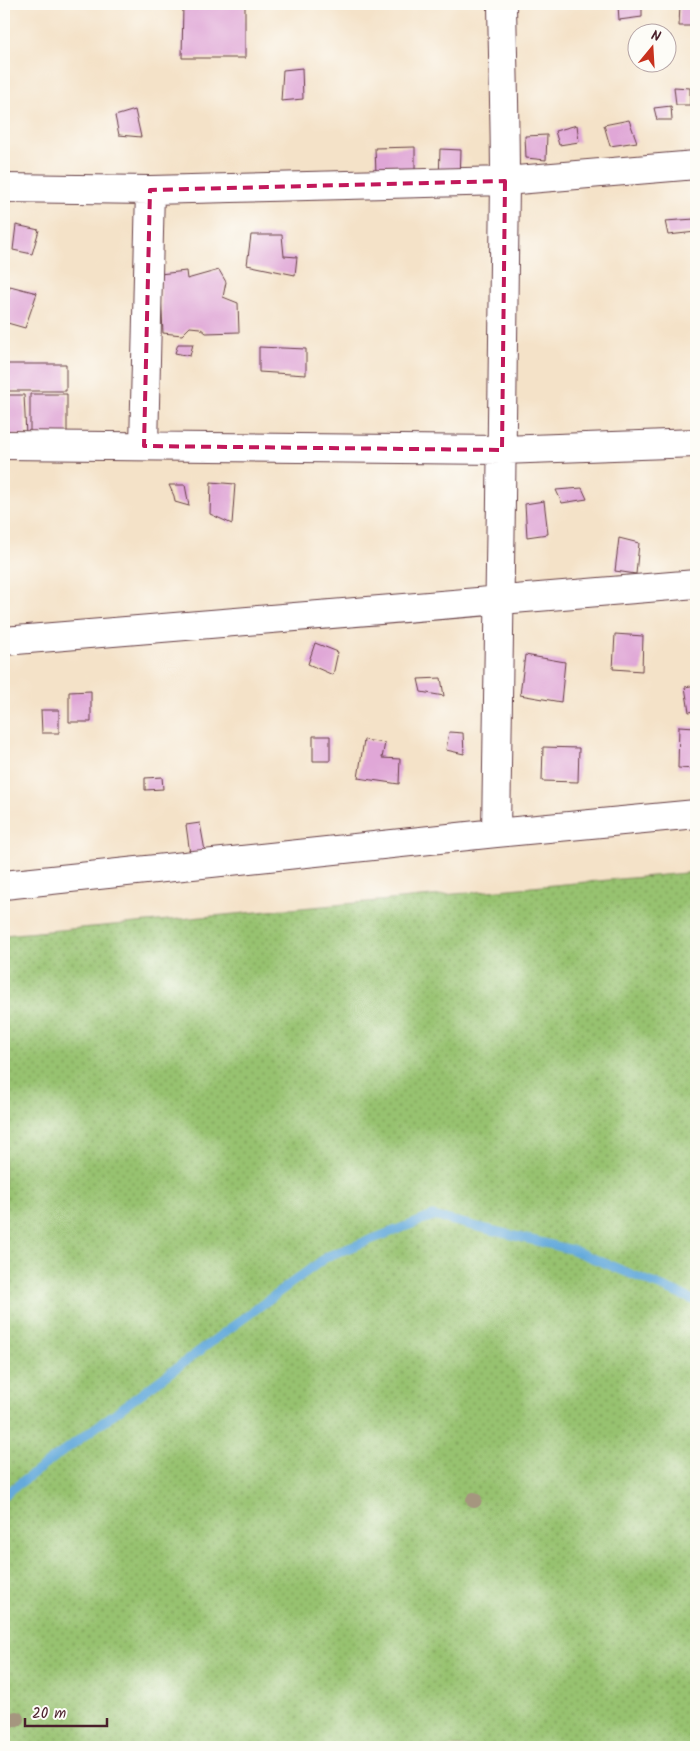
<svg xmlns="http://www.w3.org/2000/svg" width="700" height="1751" font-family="Kalam,sans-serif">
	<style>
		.grass { fill: url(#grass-dots); stroke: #70704d }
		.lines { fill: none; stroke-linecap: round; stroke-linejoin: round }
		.stream { stroke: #65aadb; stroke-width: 9 }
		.building { fill: #e0a7d7 }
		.minor-casing { stroke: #643c43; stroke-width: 30 }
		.minor { stroke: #fff; stroke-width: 28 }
		.tree { fill: #a5967f }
		.marked { fill: none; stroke: #c2185b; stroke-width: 4; stroke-dasharray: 10 6; stroke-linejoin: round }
	</style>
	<defs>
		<pattern id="grass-dots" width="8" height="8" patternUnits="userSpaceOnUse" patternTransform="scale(1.25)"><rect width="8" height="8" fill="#97c26f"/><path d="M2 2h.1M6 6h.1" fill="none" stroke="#7d9d5b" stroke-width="1.8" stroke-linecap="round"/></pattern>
	</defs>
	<rect width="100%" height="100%" fill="#fdfcf7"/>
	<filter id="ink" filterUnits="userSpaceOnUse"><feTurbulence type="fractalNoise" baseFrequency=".02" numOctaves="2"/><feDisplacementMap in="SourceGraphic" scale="10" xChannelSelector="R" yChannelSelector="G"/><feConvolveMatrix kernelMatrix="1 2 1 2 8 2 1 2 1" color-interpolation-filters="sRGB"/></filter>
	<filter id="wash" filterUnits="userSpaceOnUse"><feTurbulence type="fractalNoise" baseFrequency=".0096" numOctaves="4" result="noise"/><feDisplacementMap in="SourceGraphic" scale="20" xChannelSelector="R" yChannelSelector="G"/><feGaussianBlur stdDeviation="1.12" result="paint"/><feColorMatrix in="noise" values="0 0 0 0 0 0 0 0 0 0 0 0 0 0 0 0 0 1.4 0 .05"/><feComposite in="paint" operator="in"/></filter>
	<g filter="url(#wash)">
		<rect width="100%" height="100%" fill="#f4e2c8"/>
		<path class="grass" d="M696,872V1747H4V935Z"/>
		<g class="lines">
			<path class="stream" d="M4,1495L328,1256L433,1216L573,1250L696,1301"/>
		</g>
		<g id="blocks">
			<path class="building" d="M183,4H245V58H182Z
				M623,4H642V17L619,20L618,5Z
				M680,4H696V26H679Z
				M302,68L303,99L281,101L283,70Z
				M674,87L690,88V105H676Z
				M671,106L672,120H657L654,108Z
				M135,110L141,137L119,135L115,116Z
				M629,120L637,142L610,146L604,125Z
				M577,125L579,142L559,145L555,131Z
				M547,135L546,160L526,158L525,136Z
				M415,147V172L376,174L375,148Z
				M440,149L461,150L460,182L439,181Z
				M695,219L696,232L668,235L665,221Z
				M16,225L39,230L32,254L13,250Z
				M251,235H282L284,256L297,257L295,275L247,265Z
				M219,270L226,282L223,297L238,303L239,332L206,333L200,328L190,327L182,335L163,333L160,274L186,271L187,279Z
				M10,286L37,293L25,328L4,322V305Z
				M178,344H193L190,356L175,353Z
				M259,347L306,349V375L259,372Z
				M4,364H66V391H4Z
				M30,394H67V436H30Z
				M4,395H24L26,435L4,436Z
				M211,482L235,484L232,524L210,514Z
				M169,485H185L189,506L175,502L174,496Z
				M582,488L587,499L562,503L556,490Z
				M544,501L548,534L527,537L525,504Z
				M619,538L639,543L636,574L615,571Z
				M615,634L643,636L642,671L613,669Z
				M315,643L338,652L333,675L308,664Z
				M525,655L565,662L561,702L520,695Z
				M441,678L444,696L421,692L418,679Z
				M696,685V711L689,712L685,687Z
				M91,691V722H69V692Z
				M41,710H59V733H42Z
				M679,726L696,727V769L678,768Z
				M449,732L463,733L464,754L446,750Z
				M313,736H330V761H313Z
				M364,740L385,743L382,758L400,759L399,784L358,778Z
				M543,747L579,748L578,782L542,781Z
				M162,777L163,789L145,790V778Z
				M200,823L205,851L190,854L186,825Z"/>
		</g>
	</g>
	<g filter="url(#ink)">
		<use href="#blocks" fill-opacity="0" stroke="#643c43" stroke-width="1"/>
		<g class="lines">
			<defs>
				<path id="minor" d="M4,188L150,190L505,181L696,165
					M4,445L502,450L696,443
					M144,446L150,190
					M4,641L696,584
					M496,833C498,616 504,400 505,183C505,123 503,63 502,4
					M4,885L496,833L696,814"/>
			</defs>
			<use href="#minor" class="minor-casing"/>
			<use href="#minor" class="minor"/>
		</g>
		<g class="tree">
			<circle cx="474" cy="1500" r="8"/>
			<circle cx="16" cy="1719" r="8"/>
		</g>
	</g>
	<path class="marked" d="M505,181L502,450L144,446L150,190Z"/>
	<rect width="700" height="1751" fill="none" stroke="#fdfcf7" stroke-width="20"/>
	<g transform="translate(652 48) rotate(18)"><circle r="24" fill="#fdfcf7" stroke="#b5a4a5"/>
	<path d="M0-4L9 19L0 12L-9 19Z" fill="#c8321e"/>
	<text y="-8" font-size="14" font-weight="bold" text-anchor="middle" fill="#4a1f2b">N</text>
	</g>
	<path d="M25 1718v8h82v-8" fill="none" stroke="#4a1f2b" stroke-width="2.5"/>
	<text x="32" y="1718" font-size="15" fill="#4a1f2b" stroke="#fdfcf7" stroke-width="4" paint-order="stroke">20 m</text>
</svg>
